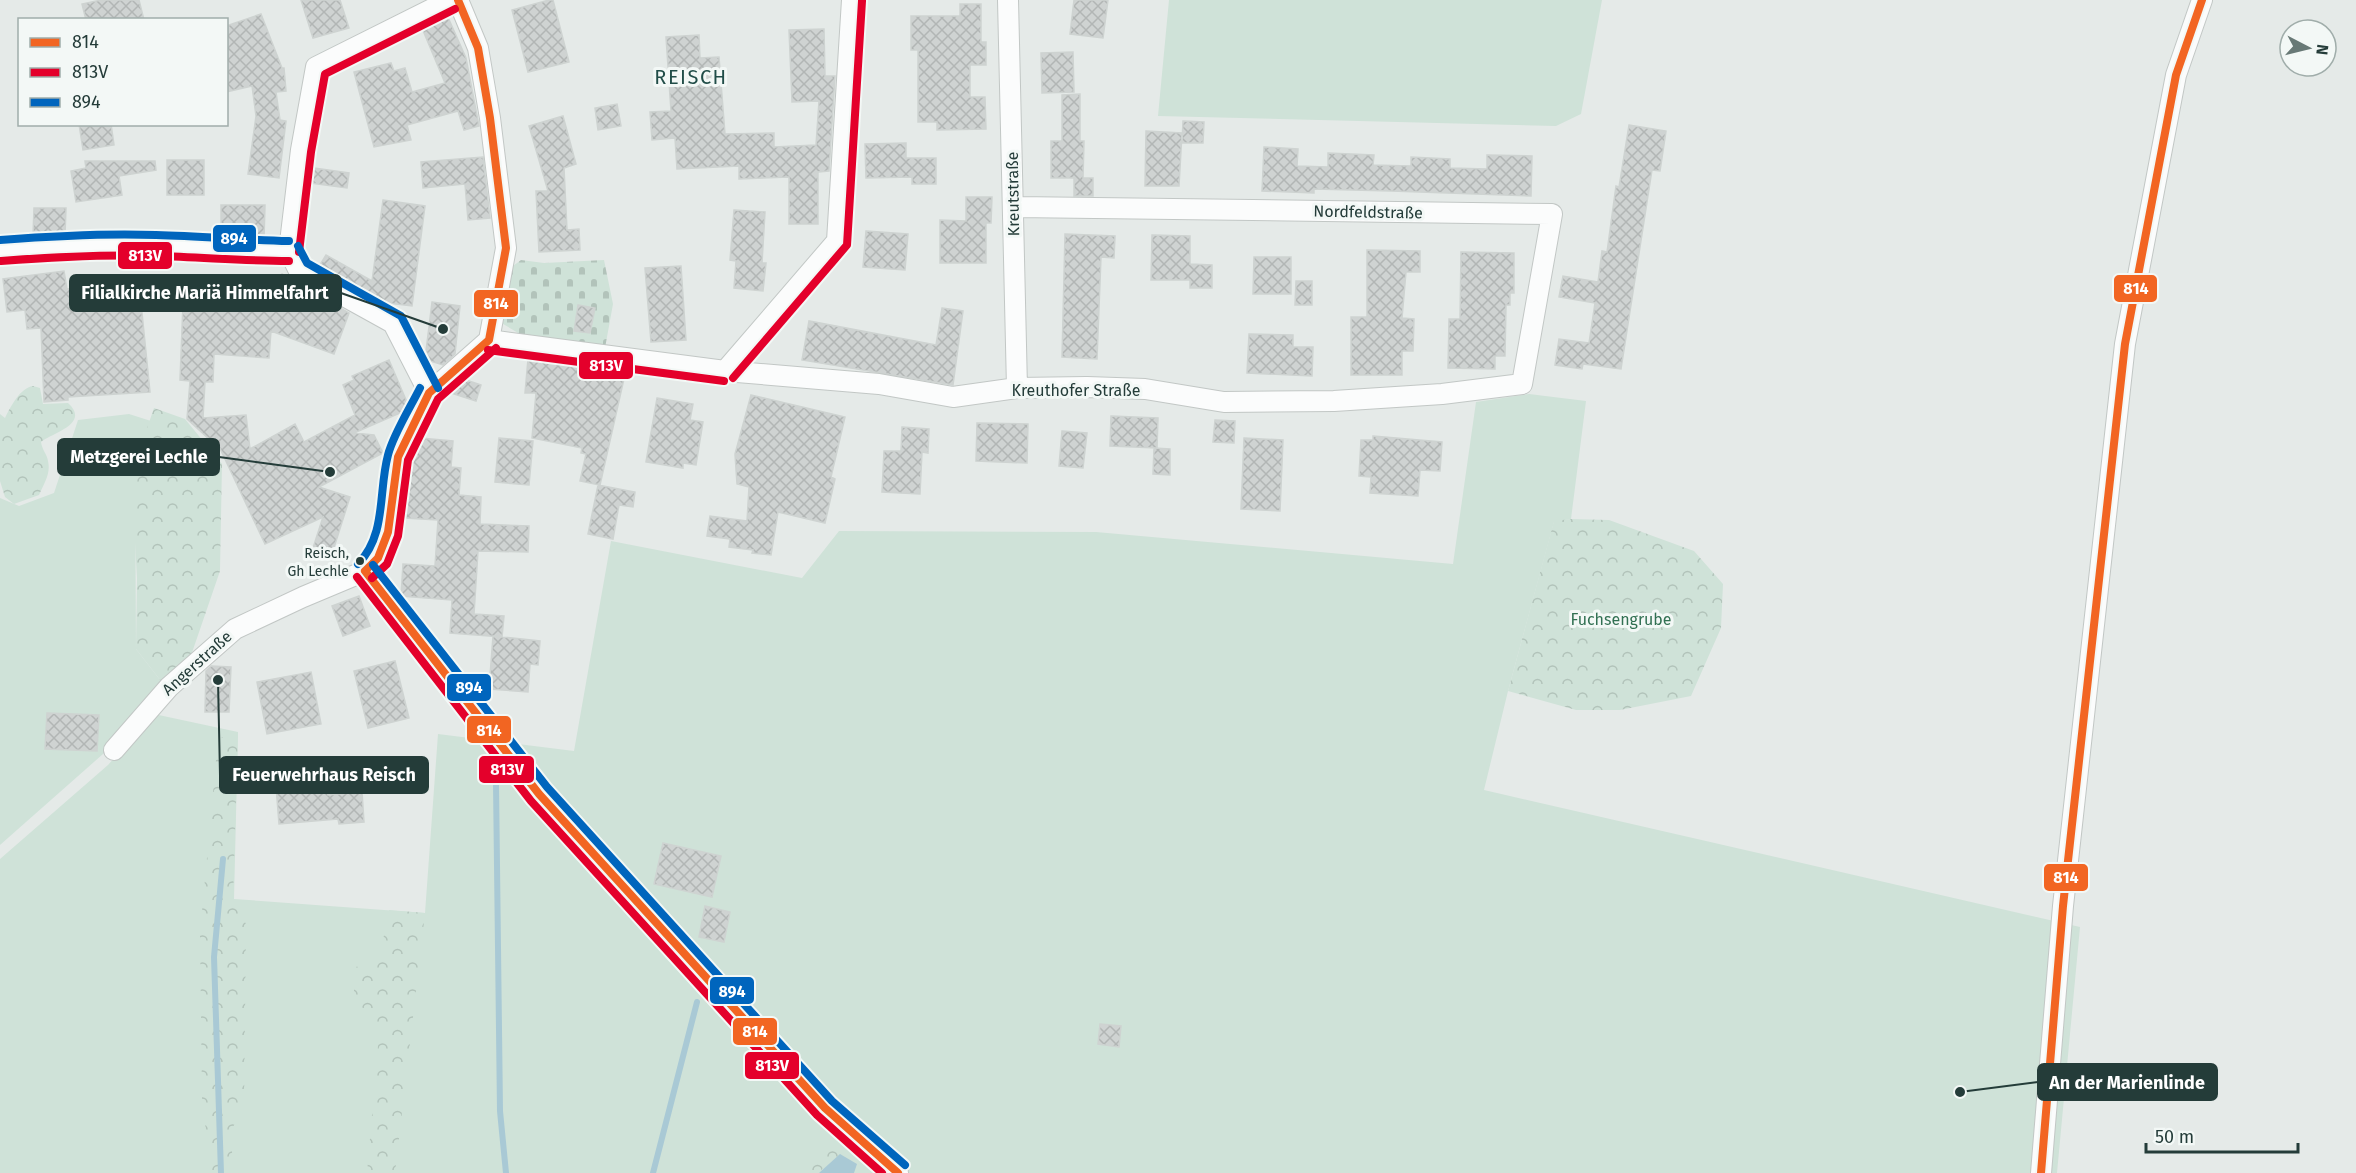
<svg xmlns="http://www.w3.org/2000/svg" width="2356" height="1173" font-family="'Fira Sans',sans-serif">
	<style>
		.grass { fill: #cfe2d8 }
		.forest { fill: url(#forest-crowns) }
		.cemetery { fill: url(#cemetery-stones) }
		.water { fill: #a9c9d5 }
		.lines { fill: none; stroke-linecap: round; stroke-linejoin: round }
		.stream { stroke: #a9c9d5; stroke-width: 6 }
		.building { fill: url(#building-cross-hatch); stroke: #ced3d1; stroke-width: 1.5 }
		.minor-casing { stroke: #c2c7c5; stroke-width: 22 }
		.minor { stroke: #fbfcfc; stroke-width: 20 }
		.bus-1-casing { stroke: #f3f8f6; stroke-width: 12 }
		.bus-2-casing { stroke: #f3f8f6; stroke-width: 12 }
		.bus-3-casing { stroke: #f3f8f6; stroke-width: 12 }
		.bus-1 { stroke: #f26522; stroke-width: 8 }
		.bus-2 { stroke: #e4002b; stroke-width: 8 }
		.bus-3 { stroke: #0065bd; stroke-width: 8 }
		.bus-dot { fill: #243c39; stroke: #f3f8f6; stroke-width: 2 }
		.labels { text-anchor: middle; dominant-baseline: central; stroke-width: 6; stroke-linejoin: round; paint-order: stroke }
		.bus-label { font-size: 14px; fill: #243c39; stroke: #f3f8f6; text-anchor: end }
		.street-label { font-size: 16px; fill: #243c39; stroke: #f3f8f6 }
		.park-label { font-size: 16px; fill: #317052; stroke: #f3f8f6 }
		.quarter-label { font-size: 20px; letter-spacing: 1.5px; fill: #214d48; stroke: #f3f8f6 }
		.leader { fill: none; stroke: #243c39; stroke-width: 2 }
		.callout-dot { fill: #243c39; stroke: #f3f8f6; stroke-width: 2 }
		.callout { fill: #243c39; stroke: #243c39; stroke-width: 2 }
		.callout-label { font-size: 18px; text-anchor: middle; font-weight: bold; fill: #fff }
		.line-badge { stroke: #f3f8f6; stroke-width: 2 }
		.badge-label { font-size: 16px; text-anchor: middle; font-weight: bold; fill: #fff }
	</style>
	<defs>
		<pattern id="forest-crowns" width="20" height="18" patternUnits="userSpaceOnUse" patternTransform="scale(1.5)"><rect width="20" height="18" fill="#cfe2d8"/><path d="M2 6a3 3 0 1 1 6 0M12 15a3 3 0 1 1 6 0" fill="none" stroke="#b2c3ba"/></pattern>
		<pattern id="cemetery-stones" width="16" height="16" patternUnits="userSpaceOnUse" patternTransform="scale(1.5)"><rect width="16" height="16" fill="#cfe2d8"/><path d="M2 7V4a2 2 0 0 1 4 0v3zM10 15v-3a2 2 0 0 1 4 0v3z" fill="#b2c3ba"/></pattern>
		<pattern id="building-cross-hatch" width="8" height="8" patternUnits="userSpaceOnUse" patternTransform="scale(1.5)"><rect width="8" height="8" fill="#cfd3d2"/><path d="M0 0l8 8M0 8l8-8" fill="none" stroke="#b2b6b5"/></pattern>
	</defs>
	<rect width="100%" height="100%" fill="#e5eae8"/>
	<path class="grass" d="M1169,0H1602L1581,114L1556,126L1158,116Z
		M1529,394L1586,401L1571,519L1554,522L1508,691L1484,790L2080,927L2057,1173H0V859L108,765L154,714L238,732L234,899L425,913L438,734L574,751L611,541L802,578L839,531L1096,532L1453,564L1476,402Z
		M129,414L151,421L135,463L136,649L164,685L103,754L0,845V498L19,506L54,493L78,420Z"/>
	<path class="forest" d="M33,386L40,388L43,404L68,403C91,424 52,433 41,442C42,450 47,454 48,461C51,474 44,483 39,495L14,504L5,497L0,481V414L5,418C11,406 20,388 33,386Z
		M154,408L185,419L222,464L220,571L185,673L164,685L136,649L137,578L133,507L135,463Z
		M1571,519L1609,520L1694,551L1723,584L1721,628L1691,696L1620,710H1576L1508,691L1554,521Z
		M238,732L233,899L246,924L244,1109L231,1130L233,1173H211L202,1098L200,933L218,739Z
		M389,910L425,913L395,1173H367L378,1045L370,1017L354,997V967L378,965Z
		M828,1134L877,1167L874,1173H854L857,1164L827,1163L819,1173H809Z"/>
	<path class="cemetery" d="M521,260L544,263L604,260L613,304L605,348L525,337L498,321L509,269Z"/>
	<path class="water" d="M840,1154L857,1164L854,1173H819Z"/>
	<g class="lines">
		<path class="stream" d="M496,783L500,1111L506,1173
			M221,1173L214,957L223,859
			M653,1173L697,1002"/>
	</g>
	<path class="building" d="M101,0H139L144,20H86L82,4Z
		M301,0H340L349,28L313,38Z
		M549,0H553L569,62L528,72L512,10Z
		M1074,0H1108L1103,38L1070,34Z
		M960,4H981V42H986V65H970V97H985L986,129L937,130V122H918V50H911V16H960Z
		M261,14L282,68H284L286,91L276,92L280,120L286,121L279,178L248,174L256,116L252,86L226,92V26Z
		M447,15L466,58L479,126L464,130L458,111L407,125L411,140L374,147L354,72L391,63L394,71L405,68L412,92L445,83L422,28Z
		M824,29L825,76H835L829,171L818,172V224H789V177L739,179V166L677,169L675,138L652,140L650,112L671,111L666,37L699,35L700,58L719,57L725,134L774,133V147L816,145L819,101L792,102L789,30Z
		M1073,52L1074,92L1042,93L1041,53Z
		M1080,94V141H1084L1083,178H1093V196H1074V178H1051V141H1062V95Z
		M617,104L621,126L598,130L595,108Z
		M563,116L576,164L564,168L567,230L579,229L580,250L539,252L536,191H548L529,126Z
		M1183,121L1204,122L1203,143H1182Z
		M79,124H111L114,145L83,150Z
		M1629,125L1666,131L1660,171L1652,170L1621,369L1583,364L1582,369L1555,365L1559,339L1589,343L1595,303L1559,297L1563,276L1598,282L1602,251L1607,252L1616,186L1619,187Z
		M1146,131L1182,133L1179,186H1145Z
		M906,143V158H936V184H912V177L866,178L865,144Z
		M1264,147L1298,149L1297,166L1328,167V153L1374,155L1373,165L1411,166V157L1450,159V168L1487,169V155L1532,156L1531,196L1391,191L1314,189V193L1262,191Z
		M483,157L490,218L468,220L465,184L423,188L421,162Z
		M167,160H204V195H167Z
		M85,161H155L156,170L119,176L122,195L76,202L71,171L86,168Z
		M314,168L349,173L347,188L311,183Z
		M966,197H992L991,223H986V263H940V220L966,221Z
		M383,200L425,206L412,306L380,302L318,268L326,255L372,281Z
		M221,205H265L264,239L221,237Z
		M34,208H66L65,235L33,236Z
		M734,210L765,212L762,263H766L763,291L734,288L736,261L730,260Z
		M866,231L908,234L905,270L863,267Z
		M1065,234L1115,236L1114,258L1101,257L1097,359L1062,357Z
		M1152,235L1190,236V264L1212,265V288H1190V280H1151Z
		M1367,250L1420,251V272H1406L1402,318L1414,319L1413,351H1402V375H1351V317H1367Z
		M1461,252L1514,253V293H1510V305H1506L1505,356H1495V369L1448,368L1449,319H1460Z
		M1254,257H1291V294H1253Z
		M681,266L686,340L651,342L645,268Z
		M64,271L67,289L139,283L150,392L68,397V400L44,402L41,328L27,329L25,310L7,312L3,279Z
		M282,274L349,313L334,354L271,331L269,358L214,354L213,382H205L203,418L246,415L250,449L295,424L304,442L355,415L343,385L354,380L352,376L389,360L409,407L407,410L354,433L374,435L383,453L319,487L350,497L331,557L312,551L323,517L265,544L216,440H210L187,419L190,381L180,380L183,303L269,309Z
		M1296,281H1312V305H1295Z
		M432,302L460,306L455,354L443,365L430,361L426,351Z
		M578,305L595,308L590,333L574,331Z
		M942,308L963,311L953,385L802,360L809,321L936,345Z
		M1249,334L1293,335V347H1313L1312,376L1247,373Z
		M528,359L626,370L600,485L580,481L586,454L581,453L582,448L532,438L536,393H525Z
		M463,379L481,385L476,401L451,393L452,389Z
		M751,395L845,417L831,477L835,479L825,523L778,512L771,555L752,553L753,550L729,547L730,539L707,536L710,516L747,521L749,487L737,484L735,454Z
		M657,398L693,404L690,420L703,422L696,465L683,463V468L646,462Z
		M1111,416L1158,418L1157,448L1110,446Z
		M1215,420L1235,421L1234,443L1213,442Z
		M977,423L1028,424L1027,463L976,461Z
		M902,427L929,429L928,453L922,452L920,494L882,492L884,451H901Z
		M1062,431L1087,433L1083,468L1059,466Z
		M1373,436L1442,442L1440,471L1420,470L1418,496L1370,493L1371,477L1359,476L1361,440H1373Z
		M420,438L453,441L451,467L461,468L459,495L481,497L480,524L529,526L528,552L478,551L474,614L504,616L502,637L450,633L452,600L401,596L403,564L435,566L438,520L405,518L410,459Z
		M499,438L533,441L529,485L495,482Z
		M1244,438L1283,440L1280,511L1241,509Z
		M1154,448L1170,449V475L1153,474Z
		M598,485L635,492L633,507L619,505L613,539L588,534Z
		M359,596L370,626L343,636L332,606Z
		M493,636L540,641L538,665L530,664L528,692L489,689Z
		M395,661L409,718L368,728L354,671Z
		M211,666L231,667L229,712H205L206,671Z
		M311,672L321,724L267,734L257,682Z
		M47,713L99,715L97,751L45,749Z
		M327,782L328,795L362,792L364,822L339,824L338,819L279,824L276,786Z
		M663,843L721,856L712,897L654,884Z
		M705,906L730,912L724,942L699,937Z
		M1100,1024L1121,1026L1119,1047L1098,1044Z"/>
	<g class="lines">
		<defs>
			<path id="minor" d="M1008,0L1017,388
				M0,251L46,247L155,245L228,250L289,251
				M289,251L301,150L316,67L450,0
				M289,251L299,271L393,323L429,393
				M489,340L725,371L879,384L953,397L1017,388L1087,387L1145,389L1224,402L1334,401L1442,394L1522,384L1552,214L1013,207
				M725,371L837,241L852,0
				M365,571L539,794L825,1108L898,1173
				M114,750L169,687L235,629L303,597L365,571L378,558L388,532L398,457L429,393L489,340L506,248L490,118L478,48L458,0
				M2041,1173L2063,906L2125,344L2176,75L2202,0"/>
		</defs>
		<use href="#minor" class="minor-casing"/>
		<use href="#minor" class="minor"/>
		<defs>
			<path id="bus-1" d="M365,571L539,794L825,1108L898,1173
				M365,571L378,558L388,532L398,457L429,393L489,340L506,248L490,118L478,48L458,0
				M2041,1173L2063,906L2125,344L2176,75L2202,0"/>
			<path id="bus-2" d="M299,252L311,152L325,74L455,9
				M1,261C52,257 105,254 156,256C201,257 244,261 289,261
				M488,350L724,381
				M733,378L847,245L862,1
				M357,577L531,801L817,1115L882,1173
				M372,578L387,564L398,536L408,460L438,399L496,348"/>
			<path id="bus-3" d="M0,240C52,236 104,233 156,235C201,236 245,240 289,241
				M298,246L307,263L401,316L438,388
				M358,564C387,534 378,492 388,455C393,435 410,408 420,388
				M373,565L547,787L832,1101L905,1165"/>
		</defs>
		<use href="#bus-1" class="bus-1-casing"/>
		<use href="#bus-2" class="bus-2-casing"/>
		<use href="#bus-3" class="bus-3-casing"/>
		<use href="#bus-1" class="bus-1"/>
		<use href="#bus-2" class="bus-2"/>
		<use href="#bus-3" class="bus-3"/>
	</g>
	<circle class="bus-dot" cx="360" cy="561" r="5"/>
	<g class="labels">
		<g class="bus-label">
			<text x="349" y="553">Reisch,<tspan x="349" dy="18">Gh Lechle</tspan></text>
		</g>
		<g class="street-label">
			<text transform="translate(1013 194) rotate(-91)">Kreutstraße</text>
			<text transform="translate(1368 212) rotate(1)">Nordfeldstraße</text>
			<text x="1076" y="390">Kreuthofer Straße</text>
			<text transform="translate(197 663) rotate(-42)">Angerstraße</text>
		</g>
		<g class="park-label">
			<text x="1621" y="619">Fuchsengrube</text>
		</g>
		<g class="quarter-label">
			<text x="691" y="77">REISCH</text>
		</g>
	</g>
	<path class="leader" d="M443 329L341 293M330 472L219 457M218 680L220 775M1960 1092L2038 1082"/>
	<g class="callout-dot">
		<circle cx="443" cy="329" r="6"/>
		<circle cx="330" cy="472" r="6"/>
		<circle cx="218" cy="680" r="6"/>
		<circle cx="1960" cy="1092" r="6"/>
	</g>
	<g class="callout">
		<rect x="70" y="275" width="271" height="36" rx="6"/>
		<rect x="58" y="439" width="161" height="36" rx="6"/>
		<rect x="220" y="757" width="208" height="36" rx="6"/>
		<rect x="2038" y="1064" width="179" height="36" rx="6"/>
	</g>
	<g class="callout-label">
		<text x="205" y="299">Filialkirche Mariä Himmelfahrt</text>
		<text x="139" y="463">Metzgerei Lechle</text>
		<text x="324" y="781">Feuerwehrhaus Reisch</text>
		<text x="2127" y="1089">An der Marienlinde</text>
	</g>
	<g class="line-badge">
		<rect x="212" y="224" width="45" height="29" rx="6" fill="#0065bd"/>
		<rect x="117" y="241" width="56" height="29" rx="6" fill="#e4002b"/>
		<rect x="2113" y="274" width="45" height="29" rx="6" fill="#f26522"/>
		<rect x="473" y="289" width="46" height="29" rx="6" fill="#f26522"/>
		<rect x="578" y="351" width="56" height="29" rx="6" fill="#e4002b"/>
		<rect x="446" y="673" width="46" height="29" rx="6" fill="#0065bd"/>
		<rect x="466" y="715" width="46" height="29" rx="6" fill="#f26522"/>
		<rect x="478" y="755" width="57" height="29" rx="6" fill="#e4002b"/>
		<rect x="2043" y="863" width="46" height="29" rx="6" fill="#f26522"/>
		<rect x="709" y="976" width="46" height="29" rx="6" fill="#0065bd"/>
		<rect x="732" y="1017" width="46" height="29" rx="6" fill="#f26522"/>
		<rect x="744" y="1051" width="56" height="29" rx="6" fill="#e4002b"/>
	</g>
	<g class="badge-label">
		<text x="234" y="244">894</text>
		<text x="145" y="261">813V</text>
		<text x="2136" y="294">814</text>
		<text x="496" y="309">814</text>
		<text x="606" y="371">813V</text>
		<text x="469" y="693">894</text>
		<text x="489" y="736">814</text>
		<text x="507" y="775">813V</text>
		<text x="2066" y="883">814</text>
		<text x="732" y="997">894</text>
		<text x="755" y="1037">814</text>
		<text x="772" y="1071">813V</text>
	</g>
	<rect x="18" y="18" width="210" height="108" fill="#f3f8f6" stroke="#a0adaa" stroke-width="1.5"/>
	<rect x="30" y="38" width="30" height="9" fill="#f26522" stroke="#a0adaa" stroke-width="1.5"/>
	<text x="72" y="48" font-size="18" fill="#243c39">814</text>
	<rect x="30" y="68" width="30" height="9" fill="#e4002b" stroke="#a0adaa" stroke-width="1.5"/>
	<text x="72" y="78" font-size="18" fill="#243c39">813V</text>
	<rect x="30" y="98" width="30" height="9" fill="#0065bd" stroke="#a0adaa" stroke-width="1.5"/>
	<text x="72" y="108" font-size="18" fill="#243c39">894</text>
	<g transform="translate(2308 48) rotate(97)"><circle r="28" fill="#f3f8f6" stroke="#a0adaa" stroke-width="1.5"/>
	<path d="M0-4.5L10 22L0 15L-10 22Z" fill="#687976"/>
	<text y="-9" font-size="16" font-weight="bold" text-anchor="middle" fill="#243c39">N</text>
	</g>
	<path d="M2146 1143v9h152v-9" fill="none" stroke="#243c39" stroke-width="3"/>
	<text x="2155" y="1143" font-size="18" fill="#243c39" stroke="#f3f8f6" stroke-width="4.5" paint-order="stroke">50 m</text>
</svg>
